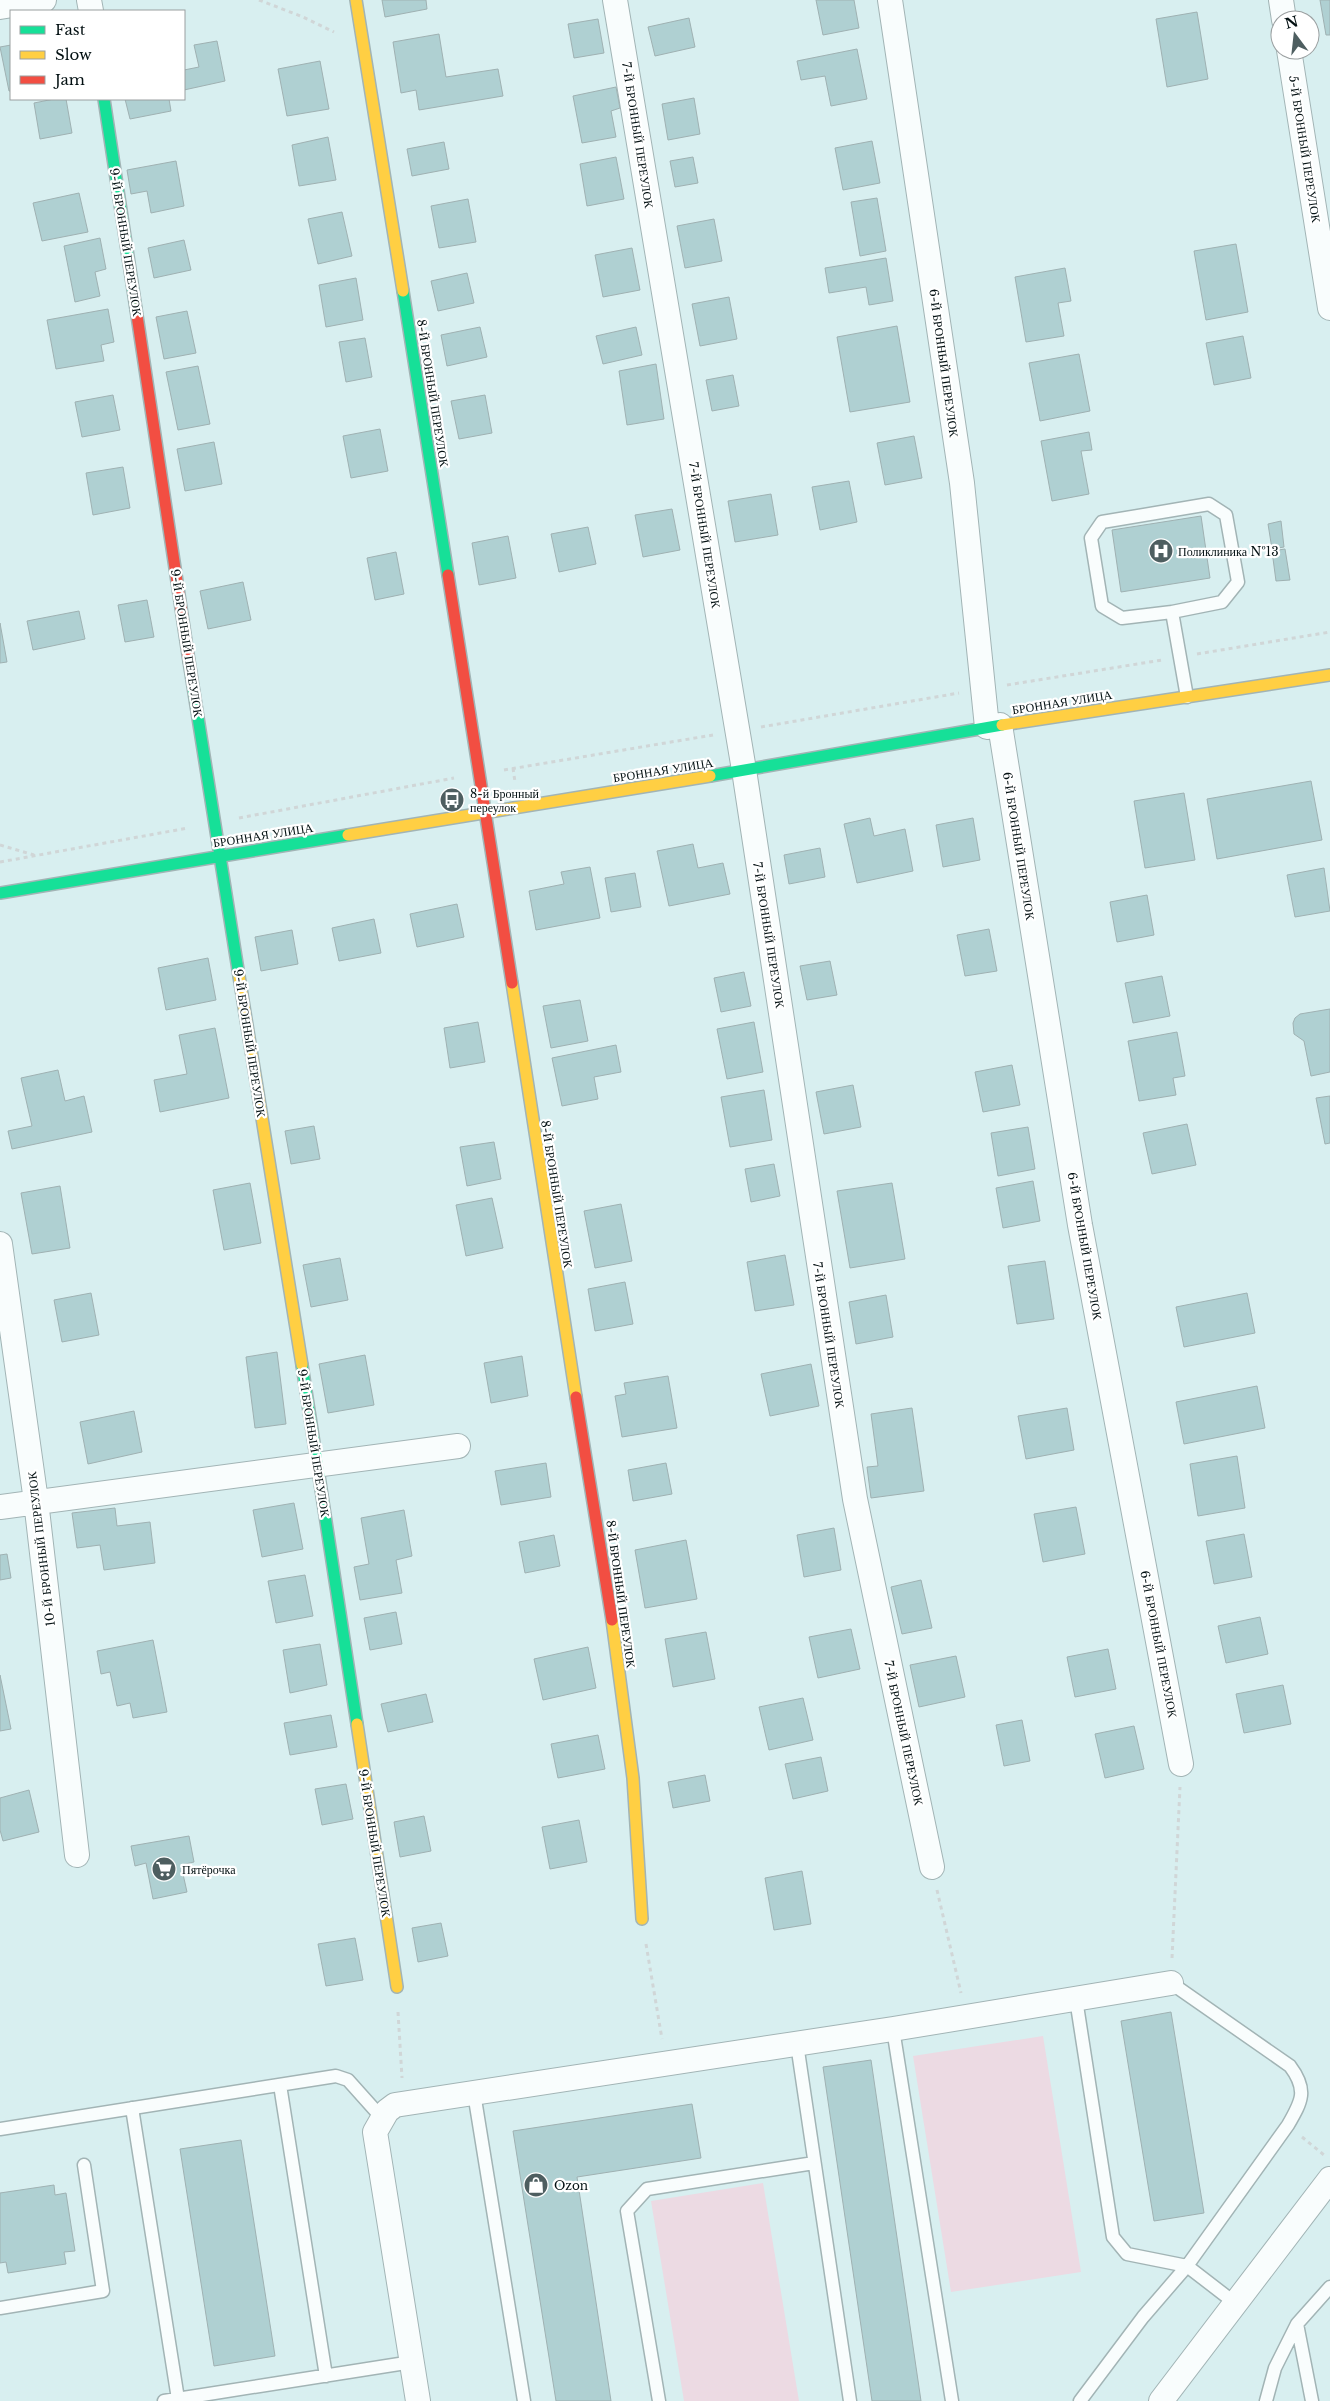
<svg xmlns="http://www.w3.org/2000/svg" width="1330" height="2401" font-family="'Libre Baskerville',serif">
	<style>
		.green { fill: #ecdae3 }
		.building { fill: #afd0d2; stroke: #9fb1b2 }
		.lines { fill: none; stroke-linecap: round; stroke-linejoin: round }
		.lane-casing { stroke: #a2b4b5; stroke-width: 15 }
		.street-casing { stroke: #a2b4b5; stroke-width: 26 }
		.fast-casing { stroke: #a2b4b5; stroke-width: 14 }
		.slow-casing { stroke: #a2b4b5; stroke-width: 14 }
		.jam-casing { stroke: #a2b4b5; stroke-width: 14 }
		.path { stroke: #d0d6d7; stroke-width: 3; stroke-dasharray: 4 4; stroke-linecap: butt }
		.lane { stroke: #f9fdfd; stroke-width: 12 }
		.street { stroke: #f9fdfd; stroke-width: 24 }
		.fast { stroke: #16e098; stroke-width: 11 }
		.slow { stroke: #ffcf43; stroke-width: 11 }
		.jam { stroke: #f24e42; stroke-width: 11 }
		.labels { text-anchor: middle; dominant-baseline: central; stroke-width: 4.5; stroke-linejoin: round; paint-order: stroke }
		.street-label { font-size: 12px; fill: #031012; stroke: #fff }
		.poi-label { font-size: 12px; fill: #031012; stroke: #fff; text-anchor: start }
	</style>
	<rect width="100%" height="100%" fill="#d8eff0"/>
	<path class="green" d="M1043,2036L1081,2272L951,2292L913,2056Z
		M763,2183L799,2401H684L651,2201Z"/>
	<path class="building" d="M382,0H426L427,9L385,17Z
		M816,0H854L859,28L823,35Z
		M1320,0H1330V35H1326Z
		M1197,12L1208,79L1167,87L1156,19Z
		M689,18L695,47L655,56L648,27Z
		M598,19L604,53L574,58L568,24Z
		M439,34L446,77L498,69L503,96L419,110L416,90L401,93L393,42Z
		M217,41L225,81L184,90V70L199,67L194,45Z
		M11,45V91H9L0,47Z
		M857,49L867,99L831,106L825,76L801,80L797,61Z
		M320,61L329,109L287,116L278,69Z
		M616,87L620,108L611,111L616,137L582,143L573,96Z
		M694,98L700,134L668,140L662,104Z
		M54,99H66L72,133L40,139L34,103Z
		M125,99H169L171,111L130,119Z
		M328,137L336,180L299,186L292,145Z
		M872,141L880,183L843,190L835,148Z
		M444,142L449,169L412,176L407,149Z
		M616,157L624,199L587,206L580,164Z
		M693,157L698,183L675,187L670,161Z
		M176,161L184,206L151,213L147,191L131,194L127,170Z
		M79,193L88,232L42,241L33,203Z
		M877,198L886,251L860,256L851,202Z
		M468,199L476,242L439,248L431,206Z
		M342,212L352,256L318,264L308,219Z
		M714,219L722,261L685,268L677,226Z
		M100,238L106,269L95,272L100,296L75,302L64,246Z
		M184,240L191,270L154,278L148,248Z
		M1236,244L1248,312L1206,320L1194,251Z
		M632,248L640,290L603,297L595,255Z
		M886,258L893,301L869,305L866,287L829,293L825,268Z
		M1065,268L1071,301L1058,303L1064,336L1026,342L1015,277Z
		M467,273L474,303L438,311L431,281Z
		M356,278L363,320L326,327L319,285Z
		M729,297L737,339L700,346L692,304Z
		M108,309L114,342L101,345L104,361L56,369L47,320Z
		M187,311L196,353L164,359L156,317Z
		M897,326L910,402L850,412L837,337Z
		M480,327L487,357L447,366L441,335Z
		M636,327L642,355L603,364L596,336Z
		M1243,336L1251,378L1214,385L1206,343Z
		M365,338L372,377L346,382L339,342Z
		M1079,354L1090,411L1040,421L1029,363Z
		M656,364L664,419L627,425L619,371Z
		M198,366L210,424L178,430L166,372Z
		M733,375L739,406L712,411L706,380Z
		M113,395L120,430L82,437L75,402Z
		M485,395L492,433L459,439L451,401Z
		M380,429L388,471L351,478L343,436Z
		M1089,432L1092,450L1081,451L1089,494L1052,501L1041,441Z
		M914,436L922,478L885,485L877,443Z
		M214,442L222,484L185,491L177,449Z
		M123,467L130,508L93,515L86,473Z
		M849,481L857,522L820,530L812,487Z
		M771,494L778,535L735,542L728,501Z
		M672,509L680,550L643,557L635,515Z
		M1201,516L1210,578L1121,592L1112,530Z
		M1281,521L1284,547L1272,549L1268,524Z
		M588,527L596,564L559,572L551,534Z
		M508,536L516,578L479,585L472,543Z
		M1285,549L1290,580L1276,581L1272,551Z
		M396,552L404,594L375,600L367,558Z
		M243,582L251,620L208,629L200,591Z
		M147,600L154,637L125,642L118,605Z
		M79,611L85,639L33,650L27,621Z
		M0,623L7,662L0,663Z
		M1311,781L1322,840L1217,859L1207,799Z
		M1184,793L1195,860L1145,868L1134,801Z
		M870,818L874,836L905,829L913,871L857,883L844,824Z
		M973,818L980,860L943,867L936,825Z
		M693,844L698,868L723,863L730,894L669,906L657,851Z
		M820,848L825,877L789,884L784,855Z
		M590,867L600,918L536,930L529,891L564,884L561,872Z
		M1324,868L1330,911L1295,917L1287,875Z
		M635,873L641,907L611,912L605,878Z
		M1147,895L1154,935L1117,942L1110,902Z
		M457,904L464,937L417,947L410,914Z
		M374,919L381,953L339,961L332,928Z
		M989,929L997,971L965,976L957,935Z
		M292,930L298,964L261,971L255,937Z
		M208,958L216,1000L166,1010L158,968Z
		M830,961L837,995L807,1000L800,966Z
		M744,972L751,1006L721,1012L714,978Z
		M1162,976L1170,1016L1133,1023L1125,983Z
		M580,1000L588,1041L551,1048L543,1006Z
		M1330,1009V1072L1311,1076L1304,1041L1294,1034L1293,1023L1295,1018L1300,1014Z
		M478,1022L485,1062L450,1068L444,1028Z
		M754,1022L763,1072L727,1079L717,1029Z
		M215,1028L229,1098L160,1112L154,1080L187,1074L179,1035Z
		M1177,1032L1185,1076L1173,1078L1176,1095L1139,1101L1128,1041Z
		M616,1045L621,1072L594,1077L598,1099L562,1106L552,1058Z
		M1012,1065L1020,1105L983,1112L975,1072Z
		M58,1070L65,1101L84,1096L92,1132L12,1149L8,1131L32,1126L21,1078Z
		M853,1085L861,1127L824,1134L816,1092Z
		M764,1090L772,1140L730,1147L721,1097Z
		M1330,1096V1143L1325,1144L1316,1098Z
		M1187,1124L1196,1165L1152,1174L1143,1133Z
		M314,1126L320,1159L291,1164L285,1131Z
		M1028,1127L1035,1169L998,1176L991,1133Z
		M494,1142L501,1179L467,1186L460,1147Z
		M774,1164L780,1196L751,1202L745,1169Z
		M1033,1181L1040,1221L1003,1228L996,1188Z
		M250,1183L261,1243L224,1250L213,1190Z
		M892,1183L905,1259L850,1268L837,1191Z
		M60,1186L70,1248L32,1254L21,1193Z
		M492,1198L503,1248L466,1256L456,1205Z
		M621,1204L632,1261L595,1268L584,1211Z
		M785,1255L794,1305L755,1311L747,1262Z
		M340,1258L348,1300L311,1307L303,1265Z
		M1045,1261L1054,1319L1017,1324L1008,1266Z
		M625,1282L633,1324L595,1331L588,1289Z
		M91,1293L99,1335L62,1342L54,1300Z
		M1247,1293L1255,1333L1184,1347L1176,1307Z
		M886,1295L893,1337L856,1344L849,1302Z
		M277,1352L286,1424L255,1428L246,1357Z
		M365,1355L374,1405L328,1413L319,1364Z
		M522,1356L528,1396L491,1403L484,1363Z
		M811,1364L819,1406L770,1416L761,1374Z
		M668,1376L677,1428L622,1437L615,1396L626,1394L624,1383Z
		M1257,1386L1265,1428L1184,1444L1176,1402Z
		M912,1408L924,1491L871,1498L867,1467L878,1466L871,1414Z
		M1067,1408L1074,1450L1026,1459L1018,1416Z
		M134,1411L142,1452L88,1464L80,1422Z
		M1237,1456L1245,1508L1198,1516L1190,1464Z
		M546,1463L551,1497L501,1505L495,1471Z
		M666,1463L672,1494L633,1501L628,1470Z
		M294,1503L303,1549L262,1557L253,1510Z
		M1076,1507L1085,1554L1043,1562L1034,1514Z
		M115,1508L117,1526L150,1522L155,1563L104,1570L100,1545L77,1548L72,1513Z
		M404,1510L412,1556L396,1560L402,1593L360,1600L354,1567L369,1564L361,1518Z
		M834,1528L841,1570L804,1577L797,1535Z
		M1244,1534L1252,1577L1214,1584L1206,1541Z
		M554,1535L560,1566L525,1573L519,1542Z
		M686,1540L697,1599L645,1608L635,1550Z
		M7,1554L11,1578L0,1580V1555Z
		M305,1575L313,1616L276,1623L268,1581Z
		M921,1580L932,1628L902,1634L891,1587Z
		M396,1612L402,1644L370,1650L364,1618Z
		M1260,1617L1268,1654L1226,1663L1218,1626Z
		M851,1629L860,1669L818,1678L809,1637Z
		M706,1632L715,1679L673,1687L665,1639Z
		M153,1640L167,1712L133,1718L130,1703L117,1706L110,1672L101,1674L97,1651Z
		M320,1644L327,1685L290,1693L283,1650Z
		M588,1647L596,1688L543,1700L534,1659Z
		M1108,1649L1116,1689L1075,1697L1067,1657Z
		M956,1656L965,1697L919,1707L910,1665Z
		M0,1675L11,1729L0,1731Z
		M1283,1685L1291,1724L1244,1733L1236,1694Z
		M426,1694L433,1722L388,1732L381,1704Z
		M803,1698L813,1740L769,1750L759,1707Z
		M331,1715L337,1747L290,1755L284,1723Z
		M1022,1720L1030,1761L1004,1766L996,1725Z
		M1134,1726L1144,1769L1105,1778L1095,1734Z
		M598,1735L605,1769L558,1778L551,1744Z
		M821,1757L828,1791L793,1799L785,1764Z
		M705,1775L710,1801L673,1808L668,1782Z
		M346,1784L353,1819L322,1825L315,1789Z
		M29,1790L39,1832L3,1841L0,1830V1798Z
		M424,1816L431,1851L400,1857L394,1822Z
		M579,1820L587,1862L550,1869L542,1827Z
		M189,1836L194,1862L181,1865L187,1892L153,1899L146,1863L135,1866L131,1846Z
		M802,1871L811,1924L774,1930L765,1878Z
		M441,1923L448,1956L418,1962L412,1928Z
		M355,1938L363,1980L326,1986L318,1944Z
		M1171,2012L1204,2213L1154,2221L1121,2021Z
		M871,2060L921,2401H872L823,2067Z
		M692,2104L701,2158L577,2177L611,2401H556L513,2131Z
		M241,2140L275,2356L214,2366L180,2149Z
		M54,2185L55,2195L66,2193L75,2251L64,2252L66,2264L8,2273L6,2262L0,2263V2193Z"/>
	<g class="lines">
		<defs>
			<path id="lane" d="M1172,612L1222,602L1238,582L1226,515L1209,504L1102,522L1091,538L1102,606L1122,618L1172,612L1187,697
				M1076,1999L1113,2237L1127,2254L1187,2266L1235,2303
				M893,2029L952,2401
				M797,2044L850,2401
				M280,2085L326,2376
				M474,2093L524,2401
				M132,2108L178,2399
				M0,2129L336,2076L348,2080L382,2118
				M0,2308L103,2291L84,2165
				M1297,2324L1312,2401
				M164,2401L412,2362
				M659,2401L627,2211L647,2189L814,2163
				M1080,2401L1143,2317L1187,2266L1288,2125C1302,2101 1308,2090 1290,2066L1171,1983
				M1266,2401L1275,2368L1297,2324L1330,2287"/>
			<path id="street" d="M89,0L91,11
				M615,0L744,770L855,1499L932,1867
				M890,0L962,483L987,727
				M1281,0L1284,20
				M0,7L44,0
				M1289,50L1330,308
				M1000,725L1080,1225L1181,1764
				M0,1244L36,1501L77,1855
				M0,1507L458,1446
				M418,2401L375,2132L387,2111L395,2105L893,2029L1171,1983
				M1161,2401L1330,2179"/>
			<path id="fast" d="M104,99L136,309
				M403,291L448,575
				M189,661L239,976
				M710,776L1002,725
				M0,893L348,835
				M302,1365L357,1724"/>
			<path id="slow" d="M356,0L403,291
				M1002,725L1330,675
				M348,835L710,776
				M239,976L302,1365
				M512,983L576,1397
				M612,1620L633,1778L642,1919
				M357,1724L397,1987"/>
			<path id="jam" d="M136,309L189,661
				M448,575L512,983
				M576,1397L612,1620"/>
		</defs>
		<use href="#lane" class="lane-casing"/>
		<use href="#street" class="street-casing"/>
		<use href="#fast" class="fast-casing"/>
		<use href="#slow" class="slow-casing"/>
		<use href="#jam" class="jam-casing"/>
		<path class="path" d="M259,0L303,17L334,32
			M1197,654L1330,632
			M1007,685L1162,660
			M761,727L959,693
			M513,768L515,782
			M504,770L713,735
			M239,818L454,778
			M0,845L34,855
			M0,862L188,828
			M937,1890L961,1993
			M646,1944L662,2039
			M1172,1958L1180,1787
			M398,2012L402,2078
			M1302,2137L1324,2155"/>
		<use href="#lane" class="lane"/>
		<use href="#street" class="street"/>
		<use href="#fast" class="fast"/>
		<use href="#slow" class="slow"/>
		<use href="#jam" class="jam"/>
	</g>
	<defs>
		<symbol id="hospital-disc" viewBox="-11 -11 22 22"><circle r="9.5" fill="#4e5e60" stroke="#fff"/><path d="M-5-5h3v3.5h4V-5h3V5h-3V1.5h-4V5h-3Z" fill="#fff"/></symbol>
		<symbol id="bus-disc" viewBox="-11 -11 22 22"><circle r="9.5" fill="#4e5e60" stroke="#fff"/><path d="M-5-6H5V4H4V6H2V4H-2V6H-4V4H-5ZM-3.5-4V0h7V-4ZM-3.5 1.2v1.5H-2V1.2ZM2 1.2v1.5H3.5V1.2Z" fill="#fff"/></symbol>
		<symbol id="supermarket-disc" viewBox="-11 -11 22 22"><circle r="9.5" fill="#4e5e60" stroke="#fff"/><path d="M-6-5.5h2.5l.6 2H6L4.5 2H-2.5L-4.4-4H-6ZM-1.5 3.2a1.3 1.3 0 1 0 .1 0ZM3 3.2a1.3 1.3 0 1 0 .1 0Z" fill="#fff"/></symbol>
		<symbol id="shop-disc" viewBox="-11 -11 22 22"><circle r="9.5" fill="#4e5e60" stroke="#fff"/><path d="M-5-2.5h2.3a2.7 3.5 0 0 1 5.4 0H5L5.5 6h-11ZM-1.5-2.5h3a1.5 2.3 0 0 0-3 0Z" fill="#fff"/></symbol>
	</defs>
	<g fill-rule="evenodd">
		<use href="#hospital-disc" x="1147" y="537" width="28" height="28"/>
		<use href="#bus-disc" x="438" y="786" width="28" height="28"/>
		<use href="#supermarket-disc" x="150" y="1855" width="28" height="28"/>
		<use href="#shop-disc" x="522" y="2171" width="28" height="28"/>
	</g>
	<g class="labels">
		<g class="street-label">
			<text transform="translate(638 135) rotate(81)">7-Й БРОННЫЙ ПЕРЕУЛОК</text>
			<text transform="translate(1305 149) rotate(81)">5-Й БРОННЫЙ ПЕРЕУЛОК</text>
			<text transform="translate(126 242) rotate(81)">9-Й БРОННЫЙ ПЕРЕУЛОК</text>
			<text transform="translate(944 363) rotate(82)">6-Й БРОННЫЙ ПЕРЕУЛОК</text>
			<text transform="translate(433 393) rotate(81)">8-Й БРОННЫЙ ПЕРЕУЛОК</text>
			<text transform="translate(705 535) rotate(81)">7-Й БРОННЫЙ ПЕРЕУЛОК</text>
			<text transform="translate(187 643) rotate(81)">9-Й БРОННЫЙ ПЕРЕУЛОК</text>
			<text transform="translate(1062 702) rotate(-9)">БРОННАЯ УЛИЦА</text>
			<text transform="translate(663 770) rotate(-9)">БРОННАЯ УЛИЦА</text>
			<text transform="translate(263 835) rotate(-9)">БРОННАЯ УЛИЦА</text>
			<text transform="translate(1019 846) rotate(81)">6-Й БРОННЫЙ ПЕРЕУЛОК</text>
			<text transform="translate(769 935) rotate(81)">7-Й БРОННЫЙ ПЕРЕУЛОК</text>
			<text transform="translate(250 1043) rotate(81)">9-Й БРОННЫЙ ПЕРЕУЛОК</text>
			<text transform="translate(557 1194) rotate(81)">8-Й БРОННЫЙ ПЕРЕУЛОК</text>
			<text transform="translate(1085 1246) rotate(80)">6-Й БРОННЫЙ ПЕРЕУЛОК</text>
			<text transform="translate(829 1335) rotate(81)">7-Й БРОННЫЙ ПЕРЕУЛОК</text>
			<text transform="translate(314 1443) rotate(81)">9-Й БРОННЫЙ ПЕРЕУЛОК</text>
			<text transform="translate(41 1549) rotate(-97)">10-Й БРОННЫЙ ПЕРЕУЛОК</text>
			<text transform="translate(621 1594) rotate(82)">8-Й БРОННЫЙ ПЕРЕУЛОК</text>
			<text transform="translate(1159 1644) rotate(79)">6-Й БРОННЫЙ ПЕРЕУЛОК</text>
			<text transform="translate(904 1733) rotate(78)">7-Й БРОННЫЙ ПЕРЕУЛОК</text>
			<text transform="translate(375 1843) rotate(81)">9-Й БРОННЫЙ ПЕРЕУЛОК</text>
		</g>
		<g class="poi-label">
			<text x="1178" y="551">Поликлиника №13</text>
			<text x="470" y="793">8-й Бронный<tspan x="470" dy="14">переулок</tspan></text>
			<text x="182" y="1869">Пятёрочка</text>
			<text x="554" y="2185">Ozon</text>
		</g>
	</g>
	<rect x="10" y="10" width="175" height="90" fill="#ffffff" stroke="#9a9fa0"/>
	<rect x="20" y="26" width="25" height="8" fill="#16e098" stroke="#9a9fa0"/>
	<text x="55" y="35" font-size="15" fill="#031012">Fast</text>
	<rect x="20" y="51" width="25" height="8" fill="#ffcf43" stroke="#9a9fa0"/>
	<text x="55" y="60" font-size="15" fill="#031012">Slow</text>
	<rect x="20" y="76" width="25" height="8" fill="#f24e42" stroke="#9a9fa0"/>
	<text x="55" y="85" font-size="15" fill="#031012">Jam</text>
	<g transform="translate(1295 35) rotate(345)"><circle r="24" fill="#ffffff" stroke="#9a9fa0"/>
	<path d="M0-4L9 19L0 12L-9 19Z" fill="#4e5e60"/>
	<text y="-8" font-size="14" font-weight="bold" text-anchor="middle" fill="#031012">N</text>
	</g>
</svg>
